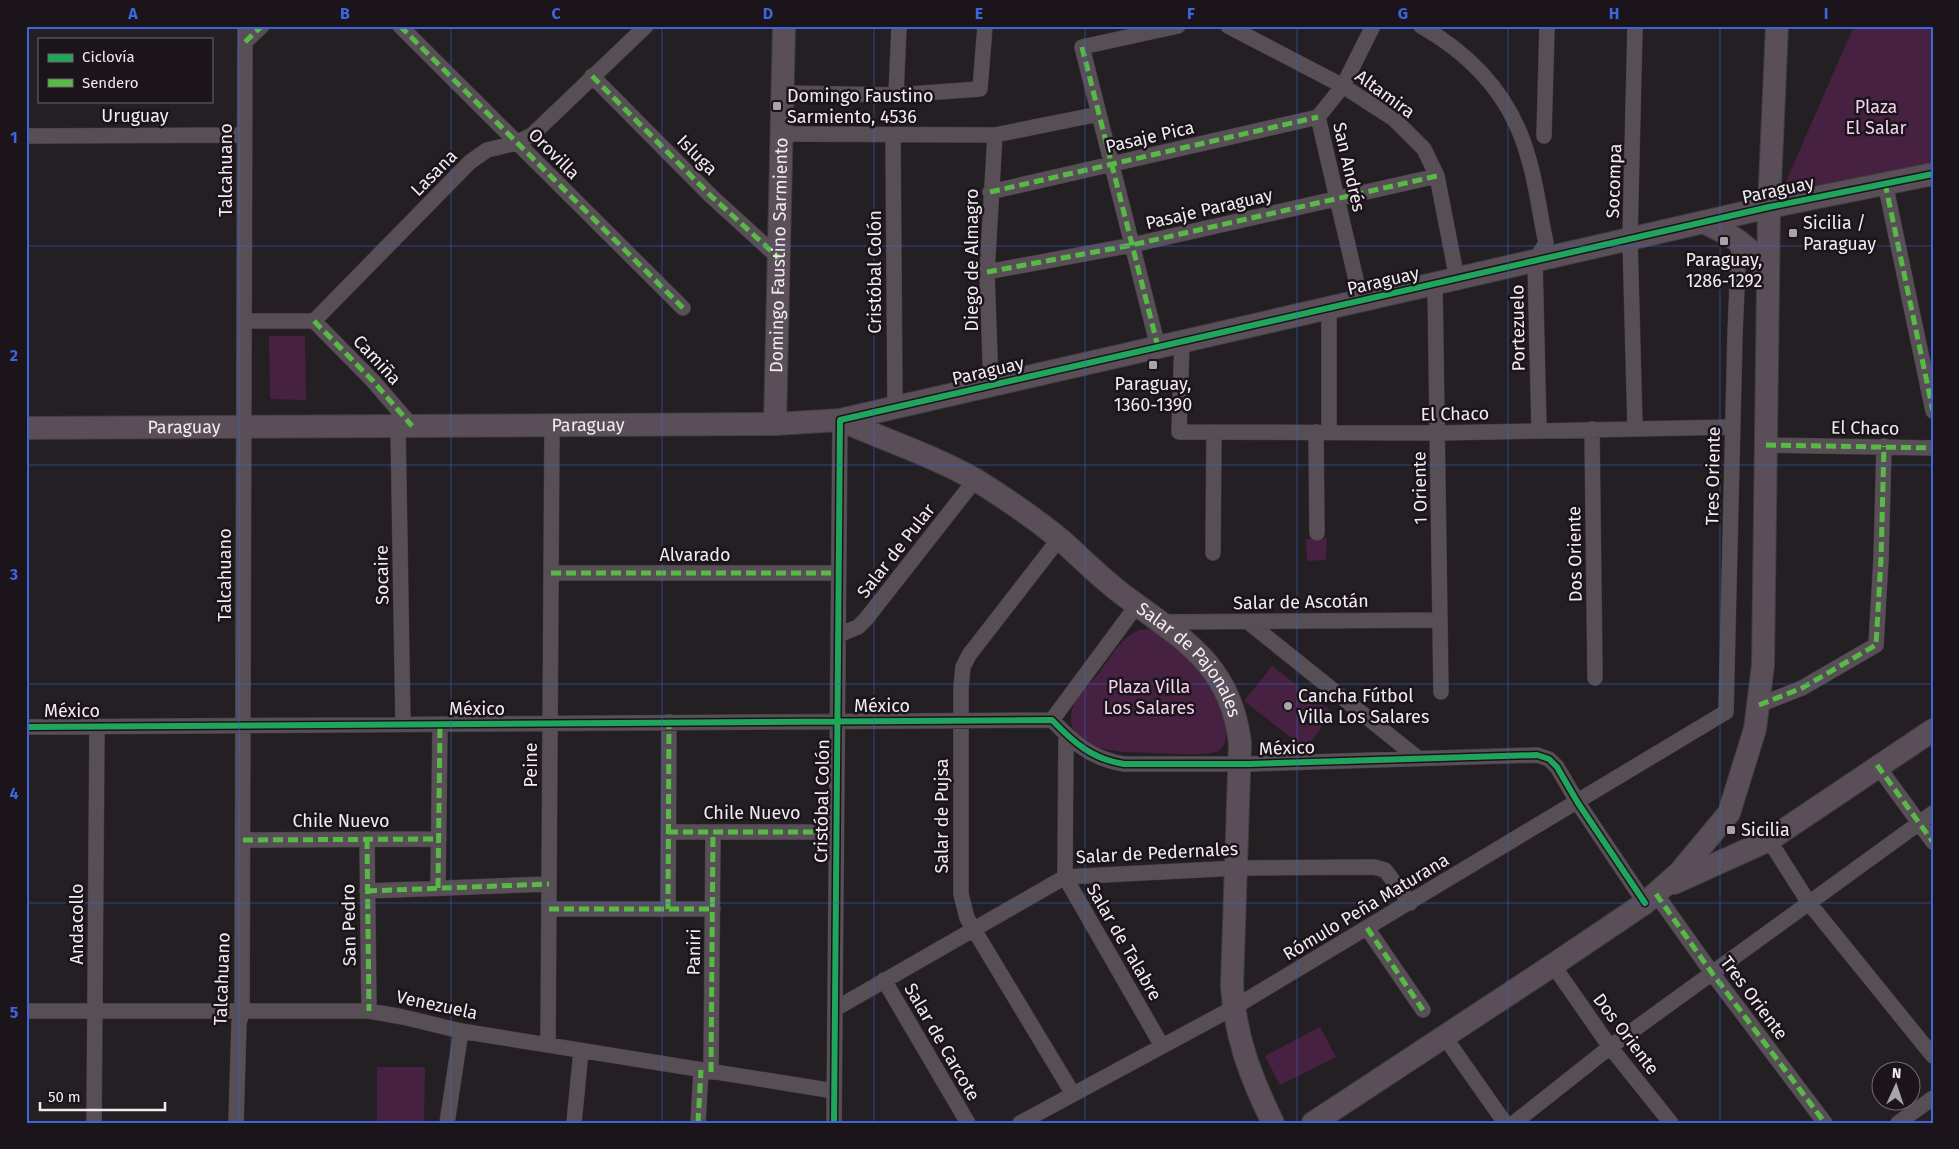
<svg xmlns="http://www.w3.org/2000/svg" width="1959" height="1149" font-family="'Fira Sans',sans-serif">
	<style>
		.green { fill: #472142 }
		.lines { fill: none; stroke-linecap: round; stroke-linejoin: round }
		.street-casing { stroke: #403d3f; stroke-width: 16 }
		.secondary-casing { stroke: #403d3f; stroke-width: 24 }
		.street { stroke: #574f55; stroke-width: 15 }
		.secondary { stroke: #5a4f58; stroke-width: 22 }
		.quiet { stroke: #58b947; stroke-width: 5; stroke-dasharray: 10 5; stroke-linecap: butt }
		.cycleway-casing { stroke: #1b141a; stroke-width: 9 }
		.cycleway { stroke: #20a55d; stroke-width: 6 }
		.grid { fill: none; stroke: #3d66dc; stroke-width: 1; stroke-opacity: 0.55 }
		.poi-dot { fill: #a9a4a8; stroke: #1b141a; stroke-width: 2 }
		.labels { text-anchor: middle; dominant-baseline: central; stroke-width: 5; stroke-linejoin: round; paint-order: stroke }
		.street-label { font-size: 18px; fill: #f1ecf0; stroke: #1b141a }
		.poi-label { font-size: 18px; fill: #f1ecf0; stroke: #1b141a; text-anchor: start }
		.park-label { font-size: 18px; fill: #f5d0ee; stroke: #1b141a }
		.neatline { fill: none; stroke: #3d66dc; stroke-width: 2 }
		.grid-label { font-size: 16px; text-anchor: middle; font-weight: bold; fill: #3d66dc }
	</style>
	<rect width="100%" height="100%" fill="#241f22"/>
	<path class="green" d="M1854,26H1933V166L1780,195Z
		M269,336H305L306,400L270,399Z
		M1327,538L1326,560L1307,561L1306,539Z
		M1148,629L1154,630C1166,640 1180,649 1190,660C1205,677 1242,731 1219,751C1203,757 1169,753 1151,753C1127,753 1061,752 1072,710C1076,696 1090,684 1099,673C1111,657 1125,629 1148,629Z
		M1272,666L1332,712L1306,749L1244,701Z
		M1320,1027L1336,1057L1280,1085L1265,1056Z
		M377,1067H425L424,1123H377Z"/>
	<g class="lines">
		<defs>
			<path id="street" d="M400,26L683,308
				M1228,26L1343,86L1394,119L1424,149L1437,176L1457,279
				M1421,26C1475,57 1513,99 1529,160C1537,187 1540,216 1546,243L1535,261L1539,430
				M245,42L262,26
				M592,76L711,196L779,258
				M783,93L896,95L980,89L985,26
				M896,95L899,26
				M782,134L995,135L1099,114
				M893,135L895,408
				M26,136L244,135
				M1544,136L1547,26
				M1885,183L1933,411
				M990,192L1318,117
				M987,272L1132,245L1437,176
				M1435,284L1441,692
				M1361,301L1318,117L1343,86L1373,26
				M1329,308V432
				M244,321H314L470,162L487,150L516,143L532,135L646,26
				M314,321L373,381L412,426
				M1182,342L1179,432L1438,433L1733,427
				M1158,347L1082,47L1178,26
				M991,386L987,272L995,135
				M398,426L403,724
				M1635,427L1630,239L1635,26
				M1592,429L1595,678
				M1316,432L1317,533
				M1766,445L1933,448
				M1059,539L969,655L963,667L961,687V894L967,918L1073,1094
				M1213,553L1214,432
				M551,573H839
				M1162,622L1440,620
				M1248,622L1419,759
				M838,635L858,627L866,619L975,480
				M1759,705L1802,688L1876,645L1881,559L1884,446
				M1052,720L1137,605
				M26,727L1052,720C1074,743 1092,759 1124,764H1249L1537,755L1549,759L1557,767L1578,803L1645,903
				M1066,734L1065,877L1162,1046
				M1877,765L1933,842
				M668,832H836
				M367,839L369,1011
				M243,840L439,839
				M1769,840L1809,903L1933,1056
				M438,888L440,724
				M367,891L549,884
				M1656,894L1712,973L1825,1123
				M549,909H713
				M668,909L669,722
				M1367,928L1423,1010
				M1553,965L1610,1047L1671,1123
				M884,980L968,1123
				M835,1009L1065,877L1238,868L1374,867L1385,870L1410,903
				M26,1011H369L403,1017L461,1031L834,1091
				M1444,1036L1505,1123
				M548,1045L552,425
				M711,1072L713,832
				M94,1123L97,726
				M236,1123L239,1023L242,1012L245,26
				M447,1123L461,1031
				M574,1123L581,1051
				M698,1123L701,1070
				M834,1123L840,420
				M1020,1123L1233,1008L1726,712L1735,334L1739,240
				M1514,1123L1610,1047L1933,813
				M1898,1123L1933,1098"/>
			<g id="secondary">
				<path d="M1703,222C1731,235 1753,246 1767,275"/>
				<path id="s1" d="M840,420C885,440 934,456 976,480C1005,498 1034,518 1060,539C1079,556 1097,574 1117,590C1176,636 1230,659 1240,743L1232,986C1235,1037 1251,1078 1273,1123"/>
				<path id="s2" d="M775,424L784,26"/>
				<path id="s3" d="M26,428L775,424L840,420L1769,207L1933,174"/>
				<path d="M1674,883L1769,840L1933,730"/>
				<path d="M1313,1123L1553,965L1645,903L1680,872L1729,813L1755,729L1763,665L1769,207L1777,26"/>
			</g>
		</defs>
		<use href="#street" class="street-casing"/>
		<use href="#secondary" class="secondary-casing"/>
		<use href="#street" class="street"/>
		<use href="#secondary" class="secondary"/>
		<path class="quiet" d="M400,26L683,308
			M245,42L262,26
			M1082,47L1158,347
			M592,76L711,196L779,258
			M1885,183L1933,411
			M990,192L1318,117
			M987,272L1132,245L1437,176
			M314,321L373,381L412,426
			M1766,445L1933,448
			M551,573H839
			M1759,705L1802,688L1876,645L1881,559L1884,446
			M1877,765L1933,842
			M668,832H836
			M367,839L369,1011
			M243,840L439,839
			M438,888L440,724
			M367,891L549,884
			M1656,894L1712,973L1825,1123
			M549,909H713
			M668,909L669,722
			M1367,928L1423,1010
			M711,1072L713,832
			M698,1123L701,1070"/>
		<defs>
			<path id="cycleway" d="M26,727L1052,720C1074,743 1092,759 1124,764H1249L1537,755L1549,759L1557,767L1578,803L1645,903
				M834,1123L840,420L1769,207L1933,174"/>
		</defs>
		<use href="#cycleway" class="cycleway-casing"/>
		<use href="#cycleway" class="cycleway"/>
	</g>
	<path class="grid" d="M239,26V1123M451,26V1123M662,26V1123M874,26V1123M1085,26V1123M1297,26V1123M1508,26V1123M1720,26V1123M26,246H1933M26,465H1933M26,684H1933M26,903H1933"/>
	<g class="poi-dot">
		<rect x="772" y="101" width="10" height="10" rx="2.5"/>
		<rect x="1788" y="228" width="10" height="10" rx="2.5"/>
		<rect x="1719" y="236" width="10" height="10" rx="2.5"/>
		<rect x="1148" y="360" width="10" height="10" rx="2.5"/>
		<circle cx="1288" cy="706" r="5"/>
		<rect x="1726" y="825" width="10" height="10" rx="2.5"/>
	</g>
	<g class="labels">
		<g class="street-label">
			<text transform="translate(1385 94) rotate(36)">Altamira</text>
			<text x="135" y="116">Uruguay</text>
			<text transform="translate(1150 137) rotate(-13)">Pasaje Pica</text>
			<text transform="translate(554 154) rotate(45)">Orovilla</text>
			<text transform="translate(697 155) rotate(45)">Isluga</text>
			<text transform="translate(1349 167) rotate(77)">San Andrés</text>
			<text transform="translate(226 170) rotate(-90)">Talcahuano</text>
			<text transform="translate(434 173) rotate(-45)">Lasana</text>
			<text transform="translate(1614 181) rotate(-88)">Socompa</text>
			<text transform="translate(1778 190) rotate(-12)">Paraguay</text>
			<text transform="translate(1209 209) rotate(-13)">Pasaje Paraguay</text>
			<text stroke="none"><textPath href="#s2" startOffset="169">Domingo Faustino Sarmiento</textPath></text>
			<text transform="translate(972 260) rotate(-90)">Diego de Almagro</text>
			<text transform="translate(875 272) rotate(-90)">Cristóbal Colón</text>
			<text transform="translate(1383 281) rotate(-13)">Paraguay</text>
			<text transform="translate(1518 328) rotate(-91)">Portezuelo</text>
			<text transform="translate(377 360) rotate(47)">Camiña</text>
			<text transform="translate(988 371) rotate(-13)">Paraguay</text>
			<text transform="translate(1455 414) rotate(-1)">El Chaco</text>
			<text stroke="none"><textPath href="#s3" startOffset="562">Paraguay</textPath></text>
			<text stroke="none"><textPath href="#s3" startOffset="158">Paraguay</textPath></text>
			<text transform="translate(1865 428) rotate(1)">El Chaco</text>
			<text transform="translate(1713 476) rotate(-89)">Tres Oriente</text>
			<text transform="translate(1420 488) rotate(-91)">1 Oriente</text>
			<text transform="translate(896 551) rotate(-52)">Salar de Pular</text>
			<text transform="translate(1575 554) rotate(-91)">Dos Oriente</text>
			<text x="695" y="555">Alvarado</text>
			<text transform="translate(225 575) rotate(-90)">Talcahuano</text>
			<text transform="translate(382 575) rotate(-91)">Socaire</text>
			<text transform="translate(1301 602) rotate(-1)">Salar de Ascotán</text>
			<text stroke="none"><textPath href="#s1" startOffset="430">Salar de Pajonales</textPath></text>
			<text x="882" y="706">México</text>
			<text x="477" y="709">México</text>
			<text x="72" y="711">México</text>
			<text transform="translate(1287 748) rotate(-2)">México</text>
			<text transform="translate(531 765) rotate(-90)">Peine</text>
			<text transform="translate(822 801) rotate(-89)">Cristóbal Colón</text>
			<text x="752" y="813">Chile Nuevo</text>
			<text transform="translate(942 816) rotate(-90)">Salar de Pujsa</text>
			<text x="341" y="821">Chile Nuevo</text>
			<text transform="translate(1157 853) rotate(-3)">Salar de Pedernales</text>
			<text transform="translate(1366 907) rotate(-31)">Rómulo Peña Maturana</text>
			<text transform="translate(77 924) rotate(-90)">Andacollo</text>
			<text transform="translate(349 925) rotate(-91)">San Pedro</text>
			<text transform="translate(1124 942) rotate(60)">Salar de Talabre</text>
			<text transform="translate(694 952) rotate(-89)">Paniri</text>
			<text transform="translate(222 979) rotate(-88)">Talcahuano</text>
			<text transform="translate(1754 998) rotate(53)">Tres Oriente</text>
			<text transform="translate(437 1005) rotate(12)">Venezuela</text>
			<text transform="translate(1626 1034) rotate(53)">Dos Oriente</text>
			<text transform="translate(942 1042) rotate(60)">Salar de Carcote</text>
		</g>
		<g class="poi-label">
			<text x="787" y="96">Domingo Faustino<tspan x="787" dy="21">Sarmiento, 4536</tspan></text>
			<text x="1803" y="223">Sicilia /<tspan x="1803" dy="21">Paraguay</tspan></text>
			<text x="1724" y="260" text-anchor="middle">Paraguay,<tspan x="1724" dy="21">1286-1292</tspan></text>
			<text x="1153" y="384" text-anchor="middle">Paraguay,<tspan x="1153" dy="21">1360-1390</tspan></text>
			<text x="1298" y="696">Cancha Fútbol<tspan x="1298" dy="21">Villa Los Salares</tspan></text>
			<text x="1741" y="830">Sicilia</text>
		</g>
		<g class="park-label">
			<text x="1876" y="107">Plaza<tspan x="1876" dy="21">El Salar</tspan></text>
			<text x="1149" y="687">Plaza Villa<tspan x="1149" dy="21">Los Salares</tspan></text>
		</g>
	</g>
	<rect width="1959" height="1149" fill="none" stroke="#1b141a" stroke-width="55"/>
	<rect x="38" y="38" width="175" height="65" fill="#1b141a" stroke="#716a70"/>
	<rect x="48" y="54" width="25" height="8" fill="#20a55d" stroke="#716a70"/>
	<text x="82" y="62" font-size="15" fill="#f1ecf0">Ciclovía</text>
	<rect x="48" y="79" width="25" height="8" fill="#58b947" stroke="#716a70"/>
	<text x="82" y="88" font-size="15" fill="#f1ecf0">Sendero</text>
	<g transform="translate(1896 1086) rotate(3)"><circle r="24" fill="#1b141a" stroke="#716a70"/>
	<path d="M0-4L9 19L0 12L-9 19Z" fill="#a9a4a8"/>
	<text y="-8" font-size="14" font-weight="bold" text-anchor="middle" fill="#f1ecf0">N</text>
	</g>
	<path d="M40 1102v8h125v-8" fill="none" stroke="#f1ecf0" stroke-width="2.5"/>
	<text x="48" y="1102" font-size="15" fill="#f1ecf0" stroke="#1b141a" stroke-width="4" paint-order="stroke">50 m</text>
	<rect x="28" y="28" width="1904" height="1094" class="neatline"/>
	<g class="grid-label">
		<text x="133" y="19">A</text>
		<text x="345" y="19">B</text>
		<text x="556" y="19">C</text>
		<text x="768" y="19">D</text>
		<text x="979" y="19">E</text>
		<text x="1191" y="19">F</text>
		<text x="1403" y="19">G</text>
		<text x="1614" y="19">H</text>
		<text x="1826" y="19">I</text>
		<text x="14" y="143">1</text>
		<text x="14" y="361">2</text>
		<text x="14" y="580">3</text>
		<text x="14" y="799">4</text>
		<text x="14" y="1018">5</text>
	</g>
</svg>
